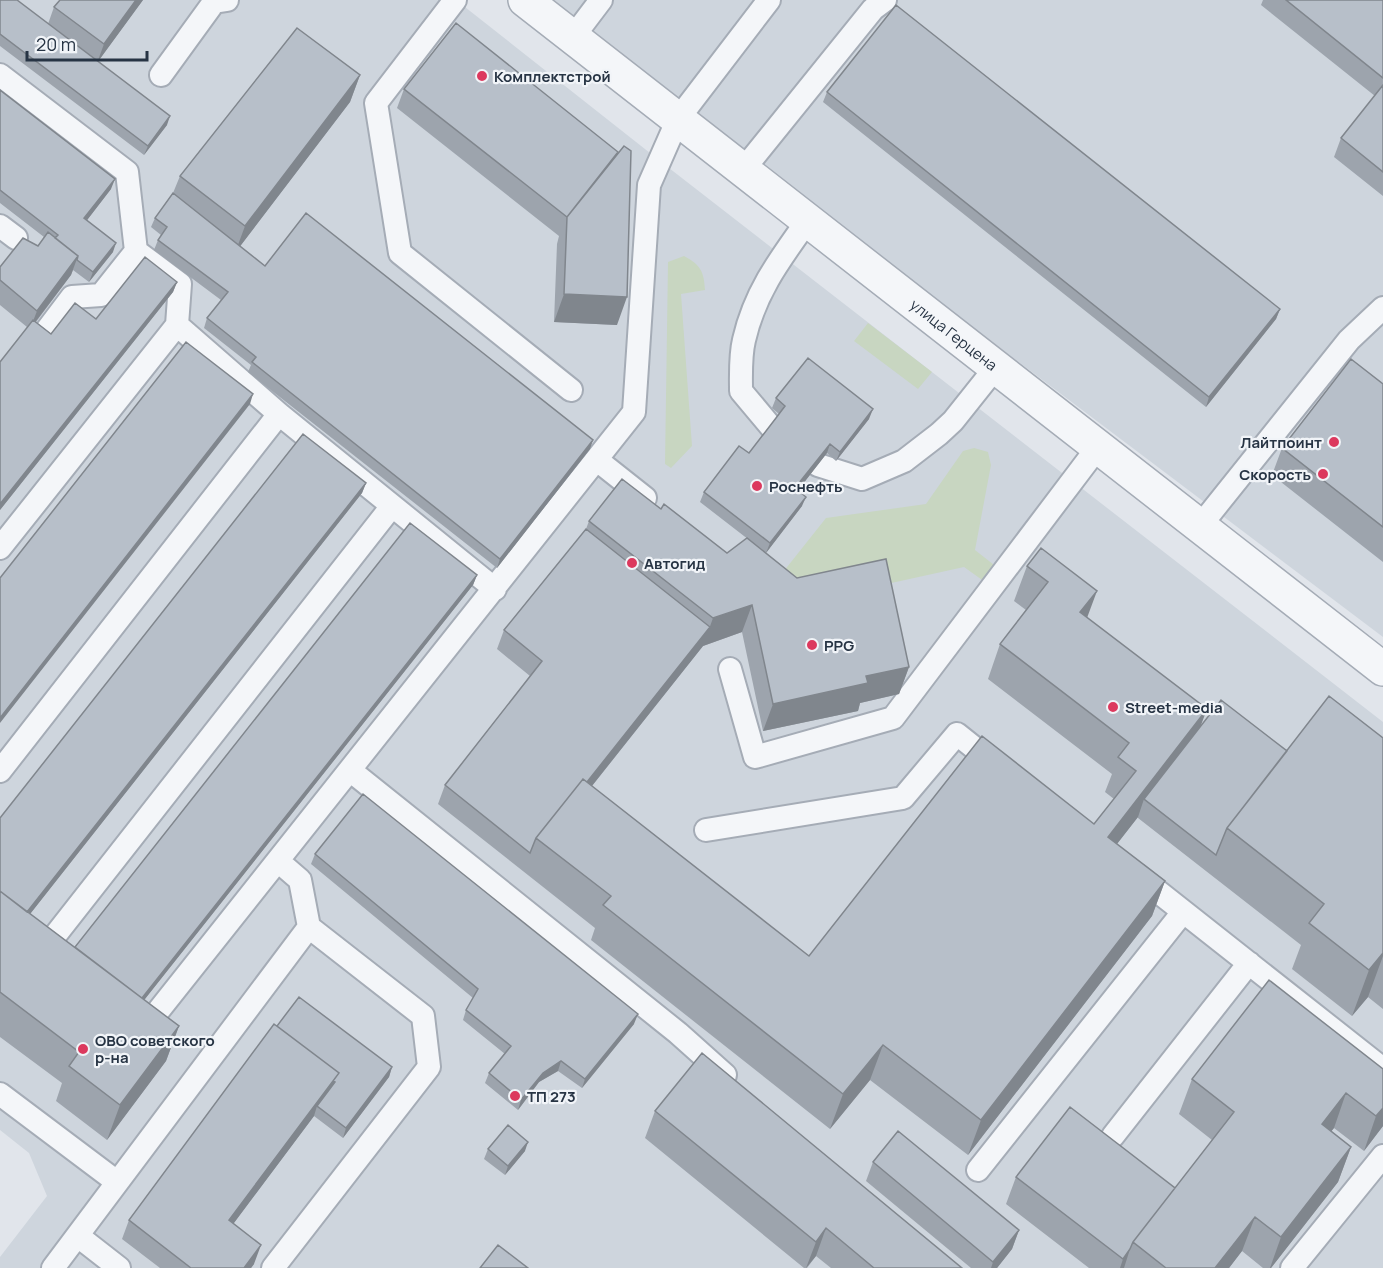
<svg xmlns="http://www.w3.org/2000/svg" width="1383" height="1268" font-family="Manrope,sans-serif">
	<style>
		.built { fill: #ced5dd }
		.green { fill: #c8d6c1 }
		.lines { fill: none; stroke-linecap: round; stroke-linejoin: round }
		.service-casing { stroke: #a5acb6; stroke-width: 26 }
		.tertiary-casing { stroke: #a5acb6; stroke-width: 36 }
		.service { stroke: #f4f6f9; stroke-width: 22 }
		.tertiary { stroke: #f4f6f9; stroke-width: 33 }
		.wall { fill: #9da4ad }
		.shaded-wall { fill: #80868d }
		.building { fill: #b7bfc9; stroke: #80868d; stroke-width: 1.5 }
		.poi-dot { fill: #dc395e; stroke: #f1f4f8; stroke-width: 2 }
		.labels { text-anchor: middle; dominant-baseline: central; stroke-width: 4.5; stroke-linejoin: round; paint-order: stroke }
		.poi-label { font-size: 15px; font-weight: bold; fill: #273444; stroke: #f1f4f8; text-anchor: start }
		.street-label { font-size: 15px; fill: #273444; stroke: #f1f4f8 }
	</style>
	<rect width="100%" height="100%" fill="#e1e5eb"/>
	<path class="built" d="M0,0H456L669,168L1383,722V1268H0V1257L47,1196L29,1153L0,1130Z
		M549,0H1383V637L689,113Z"/>
	<path class="green" d="M684,256C701,265 704,272 705,290L681,294L692,446L671,468L665,464L668,262Z
		M868,323L932,372L918,389L854,341Z
		M974,448L988,452L991,465L975,550L1003,572L992,587L964,567L787,606L768,591L826,518L926,504L963,451Z"/>
	<g class="lines">
		<defs>
			<path id="service" d="M455,0L376,103L400,253L571,390
				M573,37L601,0
				M0,75L127,172L136,251L101,295L72,297L44,334
				M161,75L214,2L227,0
				M743,170L873,9L885,0
				M0,226L16,238
				M177,325L279,414L495,589
				M772,428L741,391C741,375 740,356 744,340C755,292 780,259 808,220
				M597,460L645,498
				M818,465L862,479L904,461L939,434L953,421L996,367
				M1200,526L1349,340L1383,308
				M0,548L177,325L180,284L136,251
				M730,669L755,757L893,718L1098,447
				M0,771L279,414
				M351,771L678,1033L725,1075
				M706,830L903,798L957,734L997,766
				M1137,875L1383,1069
				M50,942L392,506
				M159,1010L634,412L649,185L678,119L769,0
				M0,1094L117,1182
				M1113,1136L1249,963
				M978,1170L1183,912
				M78,1236L119,1268
				M53,1268L309,927
				M273,1268L429,1067L423,1016L309,927L300,880L278,861
				M1292,1268L1383,1156"/>
			<g id="tertiary">
				<path id="s1" d="M525,0L1383,669"/>
			</g>
		</defs>
		<use href="#service" class="service-casing"/>
		<use href="#tertiary" class="tertiary-casing"/>
		<use href="#service" class="service"/>
		<use href="#tertiary" class="tertiary"/>
	</g>
	<path class="wall" d="M0,0L48,24L54,7L60,0H143L98,61L167,125L144,155L0,46Z
		M1263,0H1383V196L1334,157L1341,138L1375,96L1261,5Z
		M360,75L350,102L240,246L265,266L590,449L497,568L248,372L251,365L204,328L207,318L221,300L154,250L158,240L161,235L151,227L155,218L173,193L180,176Z
		M404,89L618,152L617,325L554,322L557,244L559,236L397,108Z
		M0,90L111,189L87,220L113,252L89,282L73,270L71,275L36,322L51,334L96,319L177,282L173,292L0,510L27,327L0,305V267L38,246L44,237L0,203Z
		M827,92L1280,309L1276,319L1206,407L823,102Z
		M1383,384V562L1272,475L1282,448Z
		M776,398L869,419L836,461L827,453L798,490L802,506L766,553L700,502L704,492L749,453L779,414L772,408Z
		M366,483L362,493L30,914L75,947L477,575L473,585L144,1000L179,1026L166,1061L107,1140L56,1101L62,1083L0,1037V818Z
		M661,509L727,553L909,667L899,694L860,703L858,711L763,731L742,632L703,646L592,786L809,956L1094,824L1114,799L1105,792L1112,774L988,679L1000,644L1026,610L1014,601L1027,566L1041,548L1087,617L1201,726L1287,751L1383,738V1009L1368,997L1352,1016L1292,969L1301,945L1138,818V817L1117,844L1165,881L1152,916L968,1155L870,1080L830,1129L591,940L595,928L438,804L445,785L530,676L497,649L504,630L586,529L589,521Z
		M315,854L634,1024L582,1088L558,1071L539,1082L518,1110L485,1083L489,1073L505,1054L463,1020L466,1010L473,998L311,864Z
		M277,1026L392,1067L389,1077L343,1138L314,1116L233,1224L254,1264L251,1268H160L122,1239L129,1220Z
		M1383,1069V1126L1364,1151L1334,1128L1331,1131L1351,1147L1338,1182L1271,1268H1263L1242,1251L1229,1268H1089L1006,1204L1016,1177L1175,1188L1212,1140L1179,1114L1192,1079Z
		M655,1111L962,1268H831L816,1256L807,1268H804L645,1138Z
		M488,1149L525,1151L505,1175L484,1159Z
		M873,1162L1019,1230L1012,1249L997,1268H971L866,1181Z"/>
	<path class="shaded-wall" d="M136,0H143L97,63L104,44Z
		M360,75L350,102L235,253L245,226Z
		M170,116L167,125L144,155L148,146Z
		M115,179L111,189L81,228L84,218Z
		M116,243L113,252L89,282L93,272Z
		M78,256L71,275L30,329L37,311Z
		M177,282L173,292L0,510V504Z
		M564,294L627,297L617,325L554,322Z
		M1280,309L1276,319L1206,407L1209,397Z
		M253,394L250,404L0,723V718Z
		M873,409L869,419L836,461L840,452Z
		M593,440L590,449L497,568L500,559Z
		M830,444L827,453L792,498L795,488Z
		M366,483L362,493L8,942L11,932Z
		M806,497L802,506L766,553L770,543Z
		M477,575L473,585L122,1028L126,1018Z
		M1097,591L1084,626L1080,612Z
		M752,605L742,632L703,646L713,618Z
		M710,627L703,646L545,845L540,841Z
		M909,667L899,694L860,703L858,711L763,731L773,704L866,676Z
		M1207,709L1194,744L1144,799L1138,817L1095,872L1108,837Z
		M1165,881L1152,916L968,1155L981,1120Z
		M1383,953V956L1368,997L1352,1016L1369,970Z
		M638,1014L634,1024L582,1088L585,1079Z
		M179,1026L166,1061L107,1140L120,1105Z
		M883,1045L870,1080L830,1129L843,1094Z
		M561,1061L558,1071L539,1082L518,1110L521,1100L543,1073Z
		M392,1067L389,1077L343,1138L346,1128Z
		M339,1073L332,1092L317,1106L314,1116L222,1239L229,1220Z
		M1346,1093L1334,1128L1309,1159L1322,1124Z
		M1383,1108V1126L1364,1151L1376,1116Z
		M528,1142L525,1151L505,1175L508,1166Z
		M1351,1147L1338,1182L1271,1268H1270L1281,1237Z
		M1255,1217L1242,1251L1229,1268H1215Z
		M826,1228L816,1256L806,1268L816,1242Z
		M1019,1230L1012,1249L997,1268H991L993,1262Z
		M261,1245L254,1264L251,1268H244Z
		M1130,1249L1124,1268H1120L1123,1259Z"/>
	<path class="building" d="M0,0H17L170,116L148,146L0,34Z
		M60,0H136L104,44L54,7Z
		M1286,0H1383V78Z
		M896,5L1280,309L1209,397L827,92Z
		M456,23L618,152L567,217L404,89Z
		M297,28L360,75L245,226L180,176Z
		M1383,85V172L1341,138Z
		M0,90L115,179L84,218L116,243L93,272L77,260L78,256L55,238L58,235L0,190Z
		M624,146L631,151L627,297L564,294L567,217Z
		M173,193L265,266L306,213L593,440L500,559L252,362L256,357L207,318L228,292L158,240L167,227L155,218Z
		M48,232L78,256L37,311L0,280V267L23,238L38,246Z
		M145,257L177,282L0,504V362L33,320L51,334L75,303L96,319Z
		M186,342L253,394L0,718V578Z
		M808,358L873,409L840,452L830,444L795,488L806,497L770,543L704,492L739,446L749,453L776,418L785,406L776,398Z
		M1351,359L1383,384V527L1282,448Z
		M303,434L366,483L27,912L0,891V818Z
		M622,479L661,509L664,504L727,553L747,538L797,578L886,559L909,667L866,676L868,683L773,704L752,605L713,618L589,521Z
		M410,523L477,575L142,998L75,947Z
		M586,529L710,627L587,782L583,779L536,838L530,853L445,785L542,661L504,630Z
		M1041,548L1097,591L1080,612L1207,709L1108,837L1165,881L981,1120L883,1045L843,1094L603,905L611,896L536,838L583,779L809,956L982,736L1094,824L1136,771L1118,757L1129,743L1000,644L1048,582L1027,566Z
		M1329,696L1383,738V953L1369,970L1309,923L1324,904L1227,828Z
		M1221,700L1287,751L1227,828L1216,855L1144,799Z
		M363,794L638,1014L585,1079L561,1061L543,1073L521,1100L489,1073L511,1046L466,1010L478,989L315,854Z
		M0,891L179,1026L120,1105L69,1066L79,1052L0,992Z
		M1269,980L1383,1069V1108L1376,1116L1346,1093L1322,1124L1351,1147L1281,1237L1255,1217L1215,1268H1166L1133,1242L1234,1112L1192,1079Z
		M299,997L392,1067L346,1128L317,1106L335,1082L333,1081L339,1073L277,1026Z
		M274,1024L339,1073L229,1220L261,1245L244,1268H191L129,1220Z
		M702,1053L962,1268H874L826,1228L816,1242L655,1111Z
		M1070,1107L1175,1188L1133,1242L1130,1249L1123,1259L1016,1177Z
		M508,1125L528,1142L508,1166L488,1149Z
		M898,1131L1019,1230L993,1262L873,1162Z
		M498,1245L528,1268H480Z"/>
	<g class="poi-dot">
		<circle cx="482" cy="76" r="6"/>
		<circle cx="1334" cy="442" r="6"/>
		<circle cx="1323" cy="474" r="6"/>
		<circle cx="757" cy="486" r="6"/>
		<circle cx="632" cy="563" r="6"/>
		<circle cx="812" cy="645" r="6"/>
		<circle cx="1113" cy="707" r="6"/>
		<circle cx="83" cy="1049" r="6"/>
		<circle cx="515" cy="1096" r="6"/>
	</g>
	<g class="labels">
		<g class="poi-label">
			<text x="494" y="76">Комплектстрой</text>
			<text x="1322" y="442" text-anchor="end">Лайтпоинт</text>
			<text x="1311" y="474" text-anchor="end">Скорость</text>
			<text x="769" y="486">Роснефть</text>
			<text x="644" y="563">Автогид</text>
			<text x="824" y="645">PPG</text>
			<text x="1125" y="707">Street-media</text>
			<text x="95" y="1040">ОВО советского<tspan x="95" dy="17">р-на</tspan></text>
			<text x="527" y="1096">ТП 273</text>
		</g>
		<g class="street-label">
			<text stroke="none"><textPath href="#s1" startOffset="544">улица Герцена</textPath></text>
		</g>
	</g>
	<path d="M27 51v9h120v-9" fill="none" stroke="#273444" stroke-width="3"/>
	<text x="36" y="51" font-size="18" fill="#273444" stroke="#f1f4f8" stroke-width="4.5" paint-order="stroke">20 m</text>
</svg>
